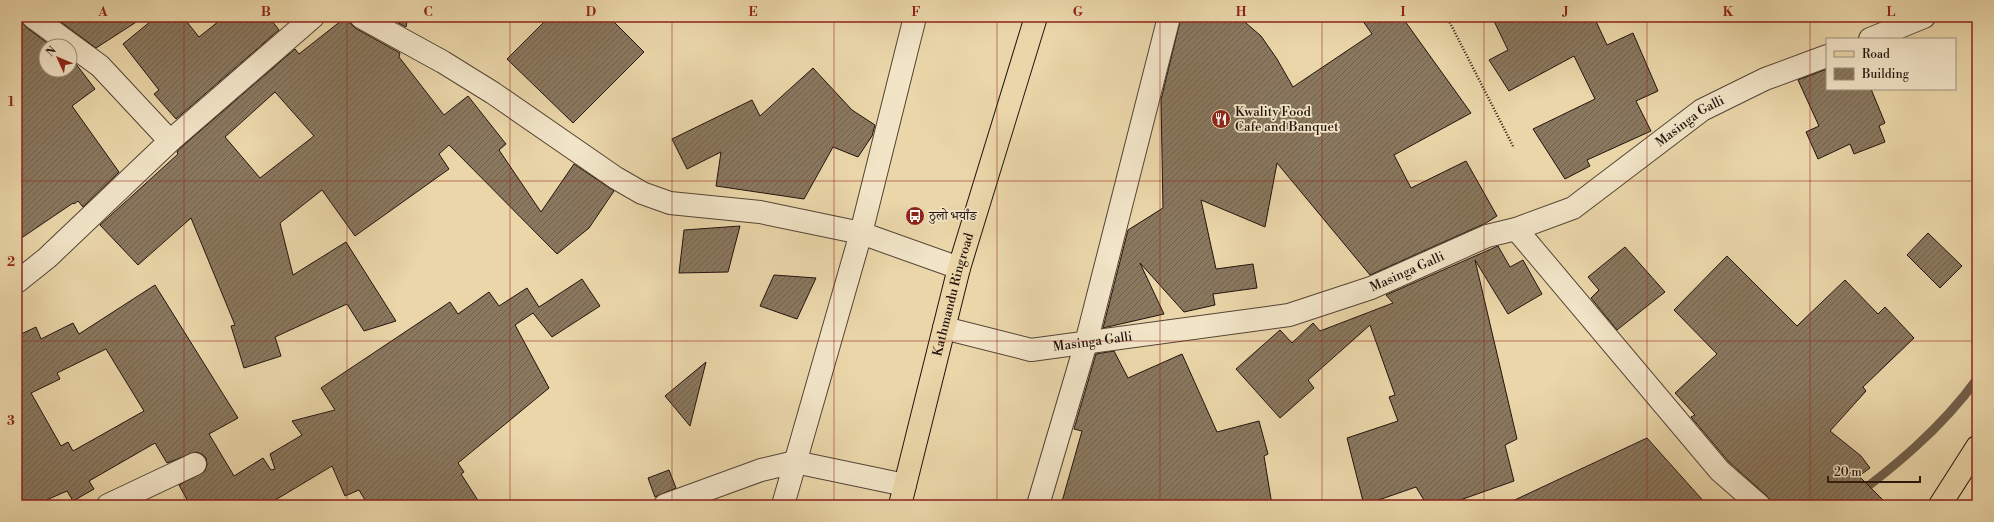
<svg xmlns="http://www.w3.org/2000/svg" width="1994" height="522" font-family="'Libre Bodoni','Noto Serif Devanagari',serif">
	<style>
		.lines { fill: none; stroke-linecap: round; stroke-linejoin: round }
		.stream { stroke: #71604b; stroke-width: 9 }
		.building { fill: url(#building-hatch); stroke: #22130e; fill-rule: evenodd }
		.minor-casing { stroke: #544435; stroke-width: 24 }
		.major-casing { stroke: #22130e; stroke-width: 24 }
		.highway-casing { stroke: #22130e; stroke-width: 24 }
		.path { stroke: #22130e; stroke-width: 2.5; stroke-dasharray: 1 2; stroke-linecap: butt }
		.minor { stroke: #f1e4c7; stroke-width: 22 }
		.major { stroke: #ead6a9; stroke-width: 22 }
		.highway { stroke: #ead6a9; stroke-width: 22 }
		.grid { fill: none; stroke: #8f2418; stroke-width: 1; stroke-opacity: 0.55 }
		.labels { text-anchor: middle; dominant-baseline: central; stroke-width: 3.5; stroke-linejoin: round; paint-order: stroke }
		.poi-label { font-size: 13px; fill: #22130e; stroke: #f1e4c7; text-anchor: start }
		.street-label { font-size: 13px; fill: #22130e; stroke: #f1e4c7 }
		.neatline { fill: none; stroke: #8f2418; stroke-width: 1.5 }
		.grid-label { font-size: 13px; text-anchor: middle; font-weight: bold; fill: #8f2418 }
	</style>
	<defs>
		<pattern id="building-hatch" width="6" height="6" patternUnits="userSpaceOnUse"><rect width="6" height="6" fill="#8a785f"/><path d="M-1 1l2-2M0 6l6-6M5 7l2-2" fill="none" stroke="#70614d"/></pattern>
	</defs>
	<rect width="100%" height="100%" fill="#ead6a9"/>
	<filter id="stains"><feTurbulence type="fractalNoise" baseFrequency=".005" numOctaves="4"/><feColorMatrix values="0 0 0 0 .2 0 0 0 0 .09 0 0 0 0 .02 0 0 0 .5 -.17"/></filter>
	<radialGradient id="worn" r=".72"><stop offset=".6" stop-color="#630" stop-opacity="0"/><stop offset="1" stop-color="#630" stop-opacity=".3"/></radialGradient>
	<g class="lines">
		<path class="stream" d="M1843,505C1892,469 1941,429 1977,379"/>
	</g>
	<path class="building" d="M17,17H21L22,22L26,27L51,46H46V70H70V60L76,64L95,89L72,106L119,172L83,207L78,201L74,204L73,203L17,241Z
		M54,17H144L96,48Z
		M156,17H183L199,37L224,17H269L279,30L176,119L154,94L159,90L123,44Z
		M346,17H349L350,23L355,28L400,53L399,57L444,115L468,96L506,144L499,150L541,212L574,164L614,191L589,228L557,254L449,145L439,154L449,169L355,236L322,190L280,223L293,275L346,242L396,321L364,331L347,304L275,337L281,356L244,368L231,326L235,325L191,218L138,265L100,225L178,154L177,152L178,150L295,49L299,54ZM275,92L314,136L260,178L225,137Z
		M387,17H408L406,27Z
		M549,17H609L644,52L573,123L507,59Z
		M1181,17H1239L1261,36L1277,59L1293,87L1372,34L1360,17H1402L1471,113L1394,155L1411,188L1466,161L1497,216L1486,223L1370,275L1277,163L1265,227L1201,200L1216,269L1253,264L1257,288L1213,294L1215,305L1184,312L1140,263L1164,314L1103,328L1128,230L1163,208L1161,100Z
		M1492,17H1594L1607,45L1633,33L1658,91L1636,101L1651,131L1587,160L1590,166L1565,179L1533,129L1595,99L1574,56L1509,91L1489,60L1508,50Z
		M813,68L852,110L875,125L872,136L858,157L833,147L804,199L716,186L721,152L687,169L672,139L752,100L760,116Z
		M1827,69V89H1871L1885,123L1879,126L1885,142L1854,154L1850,144L1818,159L1806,132L1819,126L1798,80Z
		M740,226L728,272L679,273L684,230Z
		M1928,233L1962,266L1940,288L1907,255Z
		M1498,246L1510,267L1523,260L1542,294L1508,314L1475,260L1517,439L1505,445L1514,481L1446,505H1427L1416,487L1364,505L1347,438L1398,421L1389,397L1395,395L1370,325L1308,380L1314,388L1280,418L1236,369L1280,330L1292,343L1313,323L1320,331L1393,303L1386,295Z
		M1625,247L1665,292L1617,330L1591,298L1599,290L1588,277Z
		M1727,256L1797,326L1845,280L1878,314L1885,307L1914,338L1863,387L1866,391L1830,431L1861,456L1870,468L1859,476L1888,505H1771L1767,496L1729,462L1691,417L1695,415L1675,393L1717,354L1674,310Z
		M774,275L816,278L797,319L760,306Z
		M582,279L600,306L552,337L533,313L515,325L549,388L458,463L464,472L461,474L481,505H368L359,490L345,496L332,466L267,505H190L179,485L205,471L207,465L206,458L202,454L196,452L167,463L155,443L89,481L94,489L73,501L67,491L35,505H17V336L36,327L41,339L73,323L79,334L155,285L238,418L209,434L234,476L263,458L271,470L275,469L270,454L302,435L292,421L335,410L321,388L450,302L458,314L489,292L499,306L527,288L539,307ZM106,349L144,411L73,451L68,442L61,446L31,393L60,379L57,373Z
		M1114,351L1128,378L1182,354L1217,432L1259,421L1268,454L1264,456L1272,505H1061L1082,431L1074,429L1096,354Z
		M706,362L690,426L665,396Z
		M1647,438L1707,505H1504Z
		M669,470L676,488L655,497L648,478Z"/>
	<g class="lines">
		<defs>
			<g id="minor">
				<path d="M33,17L100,66L170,141"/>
				<path d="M361,17L443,62L493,93L616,178L642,193L670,203L760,212L861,233L959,268"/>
				<path d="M1870,39L1924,17"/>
				<path d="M1516,229L1720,471L1759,505"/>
				<path d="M17,282L47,258L170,141L313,17"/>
				<path id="s1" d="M944,328L1031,350L1289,315L1371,288L1487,236L1516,229L1573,208L1702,110L1765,79L1827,56"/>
				<path d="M108,505L195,464"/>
				<path d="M665,505L761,470L795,462L905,485"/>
				<path d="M783,505L861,233L915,17"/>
				<path d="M1038,505L1086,343L1169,17"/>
			</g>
			<path id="major" d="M1940,505L1977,447"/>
			<g id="highway">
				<path id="s2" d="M900,505L959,268L1036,17"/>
			</g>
		</defs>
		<use href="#minor" class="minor-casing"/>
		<use href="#major" class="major-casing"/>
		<use href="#highway" class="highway-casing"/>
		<path class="path" d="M1447,17L1514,148"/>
		<use href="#minor" class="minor"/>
		<use href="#major" class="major"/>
		<use href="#highway" class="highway"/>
	</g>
	<path class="grid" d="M184,17V505M347,17V505M510,17V505M672,17V505M834,17V505M997,17V505M1160,17V505M1322,17V505M1484,17V505M1647,17V505M1810,17V505M17,181H1977M17,341H1977"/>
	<defs>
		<symbol id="restaurant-disc" viewBox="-11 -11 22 22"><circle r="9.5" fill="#8f2418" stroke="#f1e4c7"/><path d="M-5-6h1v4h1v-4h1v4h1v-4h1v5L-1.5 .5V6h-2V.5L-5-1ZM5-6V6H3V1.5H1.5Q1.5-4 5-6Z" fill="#fff"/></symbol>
		<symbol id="bus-disc" viewBox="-11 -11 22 22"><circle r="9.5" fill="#8f2418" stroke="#f1e4c7"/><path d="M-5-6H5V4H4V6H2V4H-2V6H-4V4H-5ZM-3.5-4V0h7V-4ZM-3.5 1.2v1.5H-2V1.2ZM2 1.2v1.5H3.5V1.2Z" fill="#fff"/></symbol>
	</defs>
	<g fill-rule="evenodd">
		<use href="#restaurant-disc" x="1210" y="108" width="22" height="22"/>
		<use href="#bus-disc" x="904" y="205" width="22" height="22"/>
	</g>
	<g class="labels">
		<g class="poi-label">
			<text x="1235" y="112">Kwality Food<tspan x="1235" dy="15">Cafe and Banquet</tspan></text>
			<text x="929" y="216">ठुलो भर्यांङ</text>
		</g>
		<g class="street-label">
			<text stroke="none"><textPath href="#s1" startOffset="800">Masinga Galli</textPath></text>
			<text stroke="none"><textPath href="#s1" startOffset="476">Masinga Galli</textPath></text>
			<text stroke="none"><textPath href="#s2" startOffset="217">Kathmandu Ringroad</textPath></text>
			<text stroke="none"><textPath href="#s1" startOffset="152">Masinga Galli</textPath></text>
		</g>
	</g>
	<rect width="1994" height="522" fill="none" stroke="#ead6a9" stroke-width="44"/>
	<rect x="1826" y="38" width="130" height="52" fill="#f1e4c7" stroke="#9e907d"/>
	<rect x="1834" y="51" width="20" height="6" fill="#ead6a9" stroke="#9e907d"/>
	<text x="1862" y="58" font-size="12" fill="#22130e">Road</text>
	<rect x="1834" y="68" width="20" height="12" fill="url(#building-hatch)" stroke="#9e907d"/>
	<text x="1862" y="78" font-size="12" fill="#22130e">Building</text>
	<g transform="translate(58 58) rotate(314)"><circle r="19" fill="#f1e4c7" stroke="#9e907d"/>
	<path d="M0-3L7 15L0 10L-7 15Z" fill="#8f2418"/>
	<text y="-6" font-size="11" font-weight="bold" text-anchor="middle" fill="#22130e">N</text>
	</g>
	<path d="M1828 476v6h92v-6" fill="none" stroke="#22130e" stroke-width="2"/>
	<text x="1834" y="476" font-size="12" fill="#22130e" stroke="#f1e4c7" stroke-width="3" paint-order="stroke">20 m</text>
	<rect x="22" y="22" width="1950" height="478" class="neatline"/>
	<g class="grid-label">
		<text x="103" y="16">A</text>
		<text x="266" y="16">B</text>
		<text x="428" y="16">C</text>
		<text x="591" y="16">D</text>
		<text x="753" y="16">E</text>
		<text x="916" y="16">F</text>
		<text x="1078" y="16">G</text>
		<text x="1241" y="16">H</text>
		<text x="1403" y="16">I</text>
		<text x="1566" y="16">J</text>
		<text x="1728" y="16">K</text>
		<text x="1891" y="16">L</text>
		<text x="11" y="106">1</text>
		<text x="11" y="266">2</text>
		<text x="11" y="425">3</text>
	</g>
	<rect width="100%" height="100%" filter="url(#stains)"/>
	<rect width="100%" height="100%" fill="url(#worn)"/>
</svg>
